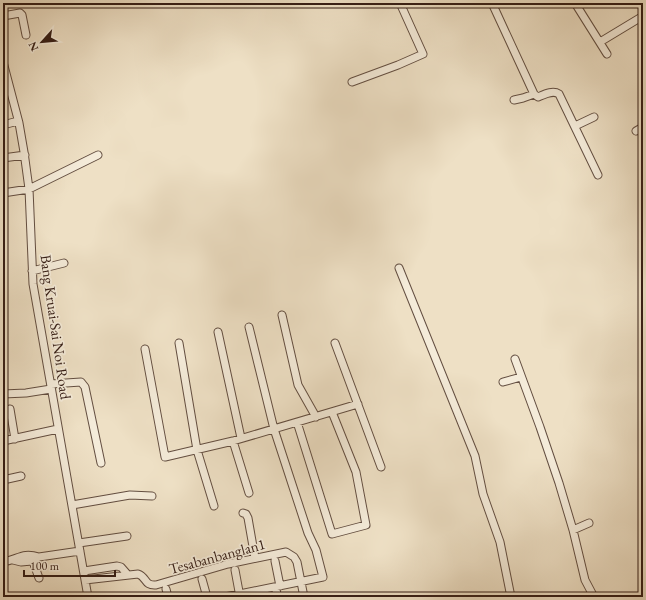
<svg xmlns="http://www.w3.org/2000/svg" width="646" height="600" font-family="'EB Garamond',serif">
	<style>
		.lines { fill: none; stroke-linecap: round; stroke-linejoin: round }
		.minor-casing { stroke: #634e41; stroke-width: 9 }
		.minor { stroke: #f4ebd9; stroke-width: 7 }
		.labels { text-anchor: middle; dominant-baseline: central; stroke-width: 3.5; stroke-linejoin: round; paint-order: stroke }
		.street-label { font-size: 15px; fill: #351d15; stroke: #f4ebd9 }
	</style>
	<rect width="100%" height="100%" fill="#eee0c5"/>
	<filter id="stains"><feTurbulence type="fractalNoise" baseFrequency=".005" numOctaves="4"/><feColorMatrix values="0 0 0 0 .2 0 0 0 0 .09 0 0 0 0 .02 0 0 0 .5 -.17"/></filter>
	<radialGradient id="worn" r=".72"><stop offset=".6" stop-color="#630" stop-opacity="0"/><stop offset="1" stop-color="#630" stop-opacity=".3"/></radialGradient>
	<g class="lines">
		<defs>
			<path id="minor" d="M492,3L534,94L538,97C545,94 553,90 559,94L598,175
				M575,3L607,54
				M3,16L20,13L22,15L26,35
				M600,42L643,16
				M3,62L19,123L24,152L29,189L33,284L88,597
				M352,82L398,65L423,54L400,3
				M514,100L523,98L534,94
				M3,125L18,121
				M575,126L594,117
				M636,131L643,127
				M3,158L25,155
				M3,193L29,189L98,155
				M399,268L475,456L483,494L500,542L511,597
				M32,271L64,263
				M282,315L298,385L316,417
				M218,332L241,438
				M179,343L197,450L214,506
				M335,343L381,467
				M145,349L165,457L233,441L358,404
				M515,359L540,427L559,483L573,530L585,580L594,597
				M503,382L521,377
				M51,384L81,382L85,387L101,463
				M3,394L26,393L51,389
				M10,409L15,439
				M297,422L332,534L366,525L356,472L332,412
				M3,441L58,429
				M233,441L249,493
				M3,480L21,476
				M72,505L130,495L152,496
				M243,513L246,514L248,518L255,558
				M573,530L589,523
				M79,543L127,536
				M31,556L39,578
				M13,560L21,562L32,561L39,557L80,551
				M275,561L280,586
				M3,562C19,559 22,552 39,557
				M235,570L240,597
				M84,571L117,566L121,567L128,575
				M202,579L207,597
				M85,580L138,574C147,577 144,586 156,585L228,564L286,552L294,557L297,562L304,597
				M275,587L278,597
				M166,589L168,597
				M225,597L323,577L316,550L308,533L274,429L249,327"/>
		</defs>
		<use href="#minor" class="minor-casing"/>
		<use href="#minor" class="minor"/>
	</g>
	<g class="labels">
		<g class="street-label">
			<text transform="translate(56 327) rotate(82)">Bang Kruai-Sai Noi Road</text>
			<text transform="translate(217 556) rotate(-15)">Tesabanbanglan1</text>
		</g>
	</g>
	<rect width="646" height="600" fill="none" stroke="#eee0c5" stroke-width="16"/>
	<rect x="4" y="4" width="638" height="592" fill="none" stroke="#351d15" stroke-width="2"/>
	<rect x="8" y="8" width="630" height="584" fill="none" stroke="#351d15"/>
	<g transform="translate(42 42) rotate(243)" stroke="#f4ebd9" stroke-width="3" paint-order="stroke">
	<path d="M0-3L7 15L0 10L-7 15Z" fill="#351d15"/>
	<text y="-6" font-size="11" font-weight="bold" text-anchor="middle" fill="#351d15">N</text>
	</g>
	<path d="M24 570v6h91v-6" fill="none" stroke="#351d15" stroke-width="2"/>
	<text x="30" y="570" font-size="12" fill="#351d15" stroke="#f4ebd9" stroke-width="3" paint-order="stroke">100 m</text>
	<rect width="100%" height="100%" filter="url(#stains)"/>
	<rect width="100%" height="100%" fill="url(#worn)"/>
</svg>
